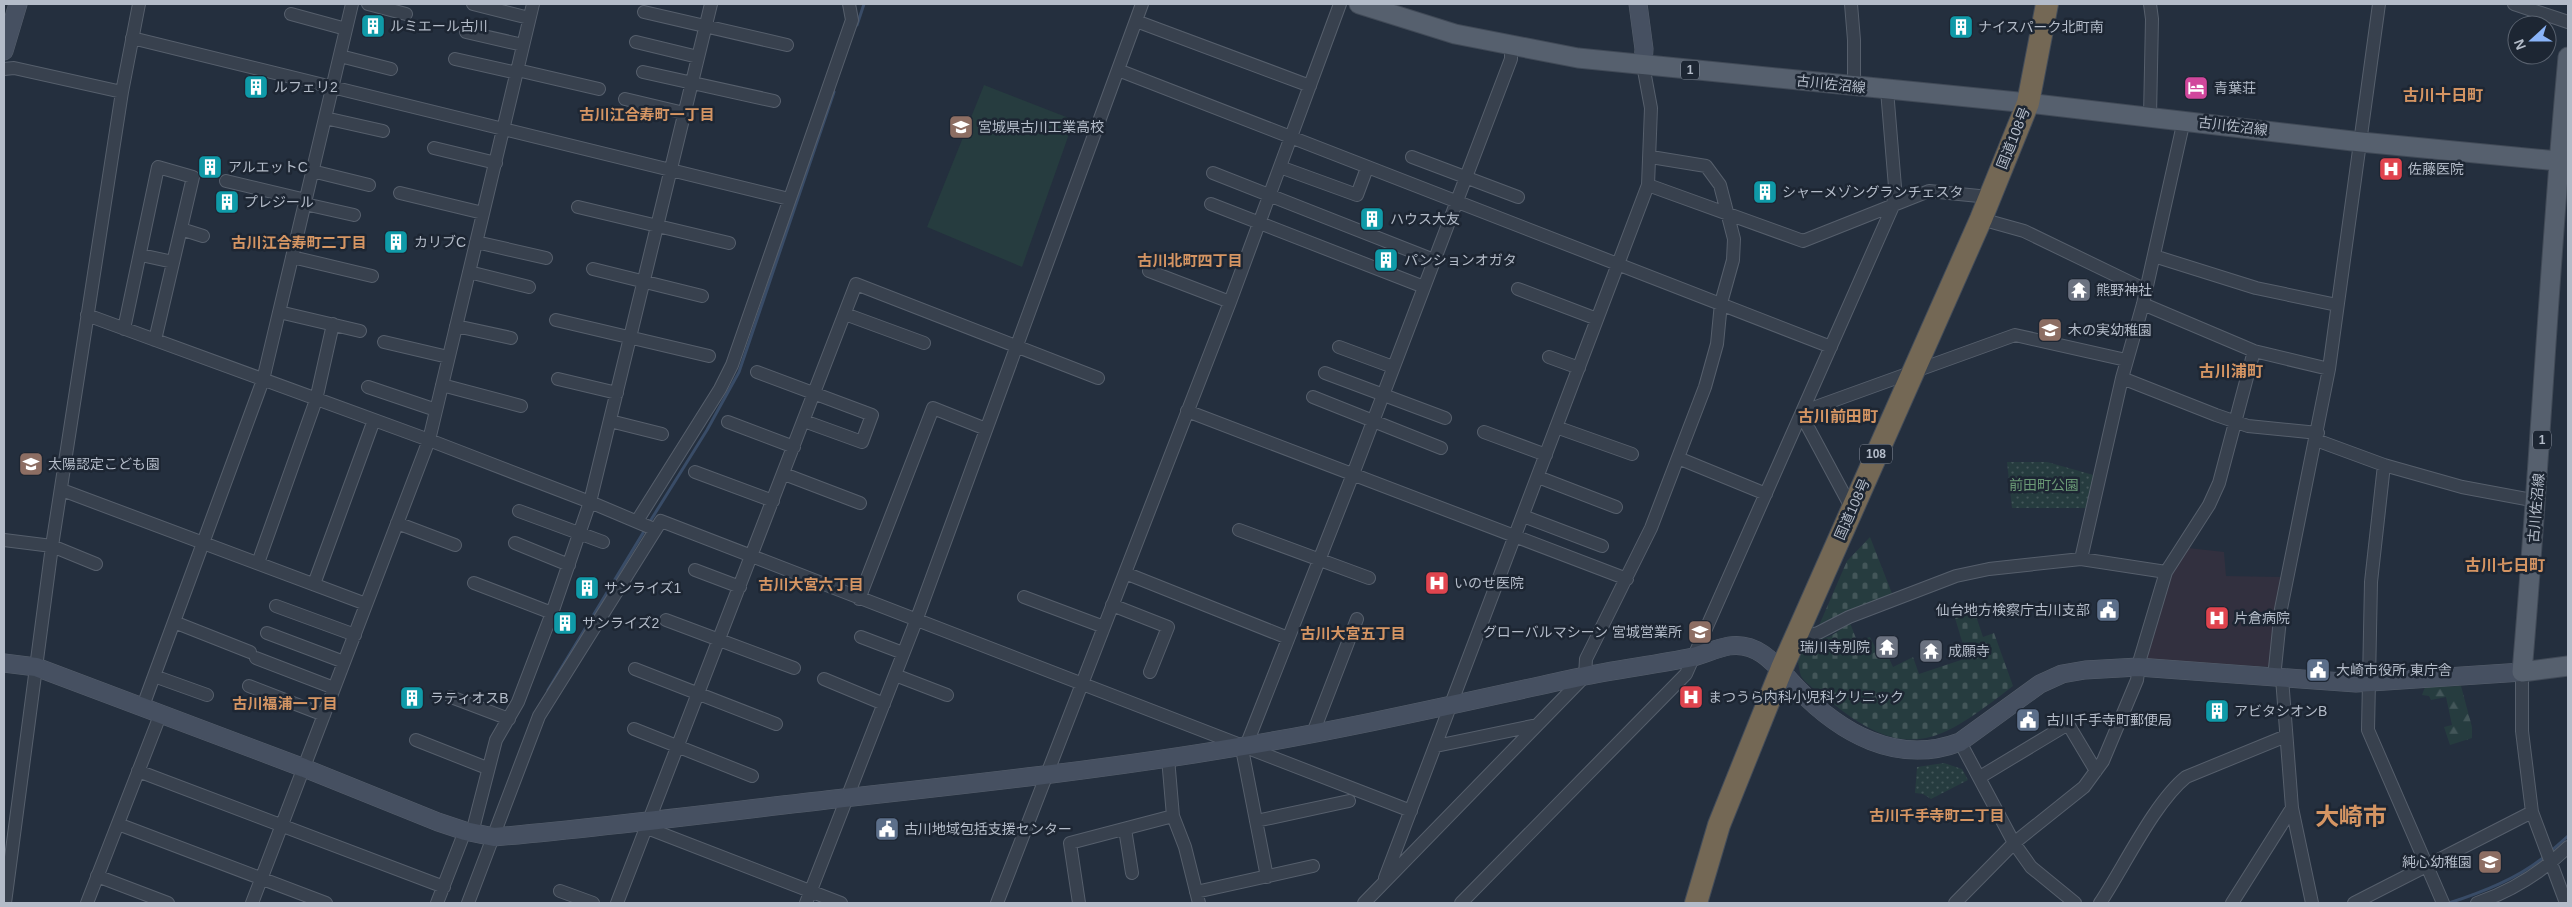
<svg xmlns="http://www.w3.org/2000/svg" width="2572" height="907" font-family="Helvetica,'Noto Sans JP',sans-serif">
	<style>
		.medical { fill: #32303f }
		.grass { fill: #263c3f }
		.forest { fill: url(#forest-firs) }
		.cemetery { fill: url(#cemetery-stones) }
		.park { fill: url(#park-dots) }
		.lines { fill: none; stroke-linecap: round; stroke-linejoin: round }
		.stream { stroke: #394c67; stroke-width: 3 }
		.street-casing { stroke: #565f6c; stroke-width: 14 }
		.secondary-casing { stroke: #565f6c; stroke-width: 19 }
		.primary-casing { stroke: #414a57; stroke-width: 21 }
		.highway-casing { stroke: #434c59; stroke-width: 24 }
		.street { stroke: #38414e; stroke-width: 12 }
		.secondary { stroke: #465061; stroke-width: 18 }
		.primary { stroke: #56606e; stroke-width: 19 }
		.highway { stroke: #746855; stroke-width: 22 }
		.labels { text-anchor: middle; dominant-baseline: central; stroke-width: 5; stroke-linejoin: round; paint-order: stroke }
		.shield { fill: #1d2633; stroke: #878f9c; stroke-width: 1 }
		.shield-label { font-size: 12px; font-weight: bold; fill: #b4bcc9 }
		.poi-label { font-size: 14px; fill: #b4bcc9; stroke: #1d2633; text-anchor: start }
		.street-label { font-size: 14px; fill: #b4bcc9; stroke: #1d2633 }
		.park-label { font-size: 14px; fill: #6b9a76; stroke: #1d2633 }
		.neighbourhood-label { font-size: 15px; font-weight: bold; fill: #d59563; stroke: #1d2633 }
		.quarter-label { font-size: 16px; font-weight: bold; fill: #d59563; stroke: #1d2633 }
		.town-label { font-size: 24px; font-weight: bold; fill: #d59563; stroke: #1d2633 }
	</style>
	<defs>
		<pattern id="forest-firs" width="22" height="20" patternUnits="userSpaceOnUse" patternTransform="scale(1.25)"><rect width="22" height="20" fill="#263c3f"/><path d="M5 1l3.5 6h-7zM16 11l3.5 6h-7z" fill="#435659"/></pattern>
		<pattern id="cemetery-stones" width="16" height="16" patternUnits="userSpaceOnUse" patternTransform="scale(1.25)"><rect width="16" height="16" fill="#263c3f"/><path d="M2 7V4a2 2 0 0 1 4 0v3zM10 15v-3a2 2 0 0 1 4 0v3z" fill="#435659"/></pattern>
		<pattern id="park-dots" width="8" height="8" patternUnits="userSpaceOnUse" patternTransform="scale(1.25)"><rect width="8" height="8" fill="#263c3f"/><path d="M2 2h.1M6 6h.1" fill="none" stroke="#435659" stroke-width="1.8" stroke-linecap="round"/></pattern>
	</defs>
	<rect width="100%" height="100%" fill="#242f3e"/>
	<path class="medical" d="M2188,548L2224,552L2226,576L2281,577L2270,667L2147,659L2171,573Z"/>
	<path class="grass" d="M984,85L1074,120L1022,267L927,227Z"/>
	<path class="forest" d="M2461,686L2472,727V738L2450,745L2444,727L2452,725L2446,697L2431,700L2429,696L2422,695L2425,687Z"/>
	<path class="cemetery" d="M1870,537L1893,596L1817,630L1847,561Z
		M1974,610L1983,637L1994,633L2013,686C1946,737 1912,766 1836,706C1828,699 1805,684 1801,676C1799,671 1799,664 1797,658L1805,644L1831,636L1850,623L1857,641L1870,637L1878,653L1887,654L1893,667L1913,657L1919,674L1967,658L1955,618Z"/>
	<path class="park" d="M2007,462H2047L2097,476L2089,508H2012Z
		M1944,763L1962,769L1968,780L1931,799L1923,794L1915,793L1917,767Z"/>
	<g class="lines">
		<path class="stream" d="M857,25L864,4
			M649,523L707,430L739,372L834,92
			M548,690L646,528
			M2551,851L2568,836
			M2449,903C2483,892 2516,879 2544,857"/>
		<defs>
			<path id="street" d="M368,4L406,14
				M473,4L529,18
				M1851,4L1854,40V86
				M2150,4L2152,19L2150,116
				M2514,4L2568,22
				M644,12L787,45
				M291,14L346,29
				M1136,21L1310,86
				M466,32L523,45
				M132,38L789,199
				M636,42L698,57
				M340,56L391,69
				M455,59L517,73
				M4,69L14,68L122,92
				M517,70L599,89
				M1118,70L1831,347
				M643,72L774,101
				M625,99L684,113
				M325,118L383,131
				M434,148L496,163
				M1412,157L1518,197
				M1280,167L1357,195L1367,168
				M312,171L369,185
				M1213,173L1434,260
				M226,181L306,200
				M1648,185L1803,241L1929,191L1989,197
				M400,193L483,213
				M305,204L354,215
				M1211,204L1424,287
				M578,207L729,243
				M1981,219L2024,231L2146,290
				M181,229L203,236
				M476,242L546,258
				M141,255L173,262
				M2154,256L2256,288L2337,305
				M292,257L372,276
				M593,269L702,296
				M1149,271L1230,302
				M469,272L529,287
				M1518,289L1597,319
				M2143,304L2254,351L2329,369
				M279,312L360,331
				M845,314L924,343
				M87,315L429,440L590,502L654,529
				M556,320L709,356
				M456,326L511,338
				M124,329L158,167L193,177L155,340
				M384,342L448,357
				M1339,347L1393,367
				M1549,357L1579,368
				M757,372L872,415L862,442L804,421
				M1325,373L1445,418
				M2122,378L2216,415L2248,426L2318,433
				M558,379L617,393
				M442,385L521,406
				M368,387L436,410
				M1313,397L1441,448
				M1187,411L1627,579
				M1802,412L2015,335L2126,360
				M1801,414L1852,509
				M610,421L662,434
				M728,422L794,447
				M1556,427L1632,454
				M1484,432L1546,455
				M2316,440L2384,465L2462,487L2537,501
				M1678,458L1766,494
				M2384,465L2371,582L2368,730L2443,903
				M695,472L773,501
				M784,474L860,503
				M1538,477L1616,507
				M62,490L366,604
				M519,511L603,542
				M1523,516L1602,546
				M637,521L720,389L732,365L852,20L849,4
				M397,523L455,545
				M1239,530L1369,578
				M4,540L52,546L96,564
				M515,543L569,565
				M2081,559L2122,378L2143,304L2184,120
				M258,563L316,400L333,324
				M695,570L740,587
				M1125,573L1288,638
				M474,583L552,613
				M314,584L374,420
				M1024,597L1104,627
				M859,599L933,408L986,429
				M1112,605L1168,627L1150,672
				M276,606L355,635
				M666,620L794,668
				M174,622L250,652
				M267,633L344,662
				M861,637L903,653
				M1796,638L1818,633L1849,617L1956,576L1989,569L2081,559L2166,572
				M256,658L334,688
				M635,669L776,724
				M2522,672V731L2532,812L2566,903
				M895,675L947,695
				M154,676L207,695
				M2274,678L2281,609L2329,369L2379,4
				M2282,678L2292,808L2312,903
				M824,679L884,704
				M249,686L324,715
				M451,697L509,719
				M143,706L263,380L352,4
				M634,729L752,776
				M1313,733L1357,619
				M416,740L487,768
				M1960,742L2014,843L2031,867L2075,903
				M1436,746L1537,725
				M1168,758L1173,816L1185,847L1199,903
				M138,771L444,887
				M1980,777L2068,724L2096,771
				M1256,821L1349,801
				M118,824L326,903
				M647,828L841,903
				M1125,829L1132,873
				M472,833L496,740L518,702L552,613L590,502L711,4
				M97,876L168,903
				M1267,877L1243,754L1246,746L1353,474L1511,59V47
				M1385,878L1648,185L1651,108L1643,65
				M560,891L593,903
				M1196,892L1313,866
				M5,903L52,546L122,92L139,4
				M87,903L161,713
				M252,903L429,440L533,4
				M437,903L465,831
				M468,903L539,716L661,521L1411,811
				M617,903L856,284L1098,378
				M806,903L916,621L1142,4
				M997,903L1230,302L1340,4
				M1079,903L1070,843L1173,816
				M1364,903L1585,676L1586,659L1651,528L1705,387L1717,344L1721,303L1733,260L1734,239L1720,185L1706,166L1651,157
				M1461,903L1686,674L1893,206L1895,187L1887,90
				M1955,903L2014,843L2084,787L2103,761L2137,680L2140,659L2166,572L2209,505L2219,483L2254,351
				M2100,903C2124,867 2154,803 2186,777L2286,736
				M2232,903L2292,808
				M2354,903L2532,812
				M2477,903C2512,891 2542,872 2568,847"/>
			<path id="secondary" d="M1638,4L1644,49L1643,65
				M4,51L18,4
				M4,663L36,667L304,768L438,822L465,831L494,837C608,827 722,812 835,799C972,784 1108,769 1244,746C1357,727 1468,701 1580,677C1617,669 1655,665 1693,657C1705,654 1717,648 1729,646C1760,641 1778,668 1797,688C1840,733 1897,766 1960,742L2040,684L2062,674L2085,670L2138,667L2356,683L2522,672"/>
			<path id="primary" d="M1359,4L1455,34L1578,58L2028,103L2361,142L2568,162
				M2568,57C2549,261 2540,467 2522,672L2568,666"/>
			<path id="highway" d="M1696,903L1719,825L1782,668L1981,219L2028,103L2047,4"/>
		</defs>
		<use href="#street" class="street-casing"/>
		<use href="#secondary" class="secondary-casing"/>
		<use href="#primary" class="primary-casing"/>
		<use href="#highway" class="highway-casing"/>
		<use href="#street" class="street"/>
		<use href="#secondary" class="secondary"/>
		<use href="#primary" class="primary"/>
		<use href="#highway" class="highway"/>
	</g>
	<defs>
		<symbol id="building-square" viewBox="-11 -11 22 22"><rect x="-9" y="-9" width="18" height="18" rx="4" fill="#0f9aa8" stroke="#1d2633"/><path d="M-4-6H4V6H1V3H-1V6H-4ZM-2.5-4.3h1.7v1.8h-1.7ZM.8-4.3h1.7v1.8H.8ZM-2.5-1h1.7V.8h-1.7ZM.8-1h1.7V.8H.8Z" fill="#fff"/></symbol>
		<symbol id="hotel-square" viewBox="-11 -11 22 22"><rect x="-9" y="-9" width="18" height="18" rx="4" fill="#d1479c" stroke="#1d2633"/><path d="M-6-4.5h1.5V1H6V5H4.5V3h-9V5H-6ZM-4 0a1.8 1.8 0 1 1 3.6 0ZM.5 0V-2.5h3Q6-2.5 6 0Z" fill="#fff"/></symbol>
		<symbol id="school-square" viewBox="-11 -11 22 22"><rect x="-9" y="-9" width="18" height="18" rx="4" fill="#8d6e63" stroke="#1d2633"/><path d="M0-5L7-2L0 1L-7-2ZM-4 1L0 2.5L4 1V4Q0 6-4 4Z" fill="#fff"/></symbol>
		<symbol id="hospital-square" viewBox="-11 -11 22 22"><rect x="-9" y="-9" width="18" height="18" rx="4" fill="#e0444e" stroke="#1d2633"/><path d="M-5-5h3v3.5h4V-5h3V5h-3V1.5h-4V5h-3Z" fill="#fff"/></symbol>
		<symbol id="temple-square" viewBox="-11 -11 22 22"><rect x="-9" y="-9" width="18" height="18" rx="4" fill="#6b7280" stroke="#1d2633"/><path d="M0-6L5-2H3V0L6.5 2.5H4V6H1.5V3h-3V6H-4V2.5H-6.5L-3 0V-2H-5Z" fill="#fff"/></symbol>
		<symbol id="civic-square" viewBox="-11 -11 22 22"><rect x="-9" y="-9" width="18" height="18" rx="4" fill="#5c6f8a" stroke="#1d2633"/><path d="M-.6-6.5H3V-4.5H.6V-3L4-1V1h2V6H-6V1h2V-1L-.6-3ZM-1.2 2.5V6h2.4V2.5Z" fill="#fff"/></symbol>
	</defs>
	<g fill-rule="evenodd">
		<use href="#building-square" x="359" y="12" width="28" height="28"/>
		<use href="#building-square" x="1947" y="13" width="28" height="28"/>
		<use href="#building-square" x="242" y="73" width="28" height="28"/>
		<use href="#hotel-square" x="2182" y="74" width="28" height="28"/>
		<use href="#school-square" x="947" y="113" width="28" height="28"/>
		<use href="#building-square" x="196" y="153" width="28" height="28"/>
		<use href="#hospital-square" x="2377" y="155" width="28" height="28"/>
		<use href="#building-square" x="1751" y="178" width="28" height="28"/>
		<use href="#building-square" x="213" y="188" width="28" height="28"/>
		<use href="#building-square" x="1358" y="205" width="28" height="28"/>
		<use href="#building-square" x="382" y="228" width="28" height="28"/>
		<use href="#building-square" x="1372" y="246" width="28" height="28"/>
		<use href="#temple-square" x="2065" y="276" width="28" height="28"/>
		<use href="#school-square" x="2036" y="316" width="28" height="28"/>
		<use href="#school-square" x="17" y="450" width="28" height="28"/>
		<use href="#hospital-square" x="1423" y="569" width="28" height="28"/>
		<use href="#building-square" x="573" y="574" width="28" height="28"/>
		<use href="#civic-square" x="2094" y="596" width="28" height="28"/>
		<use href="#hospital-square" x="2203" y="604" width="28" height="28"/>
		<use href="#building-square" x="551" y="609" width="28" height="28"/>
		<use href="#school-square" x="1686" y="618" width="28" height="28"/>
		<use href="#temple-square" x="1873" y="633" width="28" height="28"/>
		<use href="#temple-square" x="1917" y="637" width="28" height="28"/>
		<use href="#civic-square" x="2304" y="656" width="28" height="28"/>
		<use href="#hospital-square" x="1677" y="683" width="28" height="28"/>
		<use href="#building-square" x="398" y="684" width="28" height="28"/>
		<use href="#building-square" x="2203" y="697" width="28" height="28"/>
		<use href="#civic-square" x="2014" y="706" width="28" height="28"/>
		<use href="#civic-square" x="873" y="815" width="28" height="28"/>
		<use href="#school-square" x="2476" y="848" width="28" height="28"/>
	</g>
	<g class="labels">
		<g class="shield">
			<rect x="1681" y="60.5" width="18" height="19" rx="4"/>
			<rect x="2533" y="430.5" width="18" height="19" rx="4"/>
			<rect x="1860" y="444.5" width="32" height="19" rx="4"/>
		</g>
		<g class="shield-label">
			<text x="1690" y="70">1</text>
			<text x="2542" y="440">1</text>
			<text x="1876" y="454">108</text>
		</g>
		<g class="poi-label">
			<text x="390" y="26">ルミエール古川</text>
			<text x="1978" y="27">ナイスパーク北町南</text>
			<text x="274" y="87">ルフェリ2</text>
			<text x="2214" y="88">青葉荘</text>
			<text x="978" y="127">宮城県古川工業高校</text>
			<text x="228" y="167">アルエットC</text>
			<text x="2408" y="169">佐藤医院</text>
			<text x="1782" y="192">シャーメゾングランチェスタ</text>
			<text x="244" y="202">プレジール</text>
			<text x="1390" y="219">ハウス大友</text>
			<text x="414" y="242">カリブC</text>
			<text x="1404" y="260">パンションオガタ</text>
			<text x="2096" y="290">熊野神社</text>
			<text x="2068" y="330">木の実幼稚園</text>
			<text x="48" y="464">太陽認定こども園</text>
			<text x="1454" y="583">いのせ医院</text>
			<text x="604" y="588">サンライズ1</text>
			<text x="2090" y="610" text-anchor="end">仙台地方検察庁古川支部</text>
			<text x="2234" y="618">片倉病院</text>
			<text x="582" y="623">サンライズ2</text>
			<text x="1682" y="632" text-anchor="end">グローバルマシーン 宮城営業所</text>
			<text x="1870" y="647" text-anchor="end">瑞川寺別院</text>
			<text x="1948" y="651">成願寺</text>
			<text x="2336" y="670">大崎市役所 東庁舎</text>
			<text x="1708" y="697">まつうら内科小児科クリニック</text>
			<text x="430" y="698">ラティオスB</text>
			<text x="2234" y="711">アビタシオンB</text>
			<text x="2046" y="720">古川千手寺町郵便局</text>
			<text x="904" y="829">古川地域包括支援センター</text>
			<text x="2472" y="862" text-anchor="end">純心幼稚園</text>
		</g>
		<g class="street-label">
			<text transform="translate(1831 84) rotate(6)">古川佐沼線</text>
			<text transform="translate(2233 126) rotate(7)">古川佐沼線</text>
			<text transform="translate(2013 138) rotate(-68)">国道108号</text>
			<text transform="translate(2536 508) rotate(-85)">古川佐沼線</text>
			<text transform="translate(1852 509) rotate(-66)">国道108号</text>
		</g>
		<g class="park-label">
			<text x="2044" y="485">前田町公園</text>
		</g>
		<g class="neighbourhood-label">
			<text x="647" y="114">古川江合寿町一丁目</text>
			<text x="299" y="242">古川江合寿町二丁目</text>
			<text x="1190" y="260">古川北町四丁目</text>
			<text x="811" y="584">古川大宮六丁目</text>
			<text x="1353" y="633">古川大宮五丁目</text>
			<text x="285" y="703">古川福浦一丁目</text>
			<text x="1937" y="815">古川千手寺町二丁目</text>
		</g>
		<g class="quarter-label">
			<text x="2443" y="95">古川十日町</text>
			<text x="2231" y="371">古川浦町</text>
			<text x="1838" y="416">古川前田町</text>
			<text x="2505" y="565">古川七日町</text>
		</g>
		<g class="town-label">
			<text x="2351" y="816">大崎市</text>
		</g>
	</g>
	<rect width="2572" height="907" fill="none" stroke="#b4bcc9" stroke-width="10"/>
	<g transform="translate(2532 40) rotate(249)"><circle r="24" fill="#1d2633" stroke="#59626f"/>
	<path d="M0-4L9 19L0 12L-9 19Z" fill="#8ab4f8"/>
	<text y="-8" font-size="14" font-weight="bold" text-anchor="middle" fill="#b4bcc9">N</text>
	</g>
</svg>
